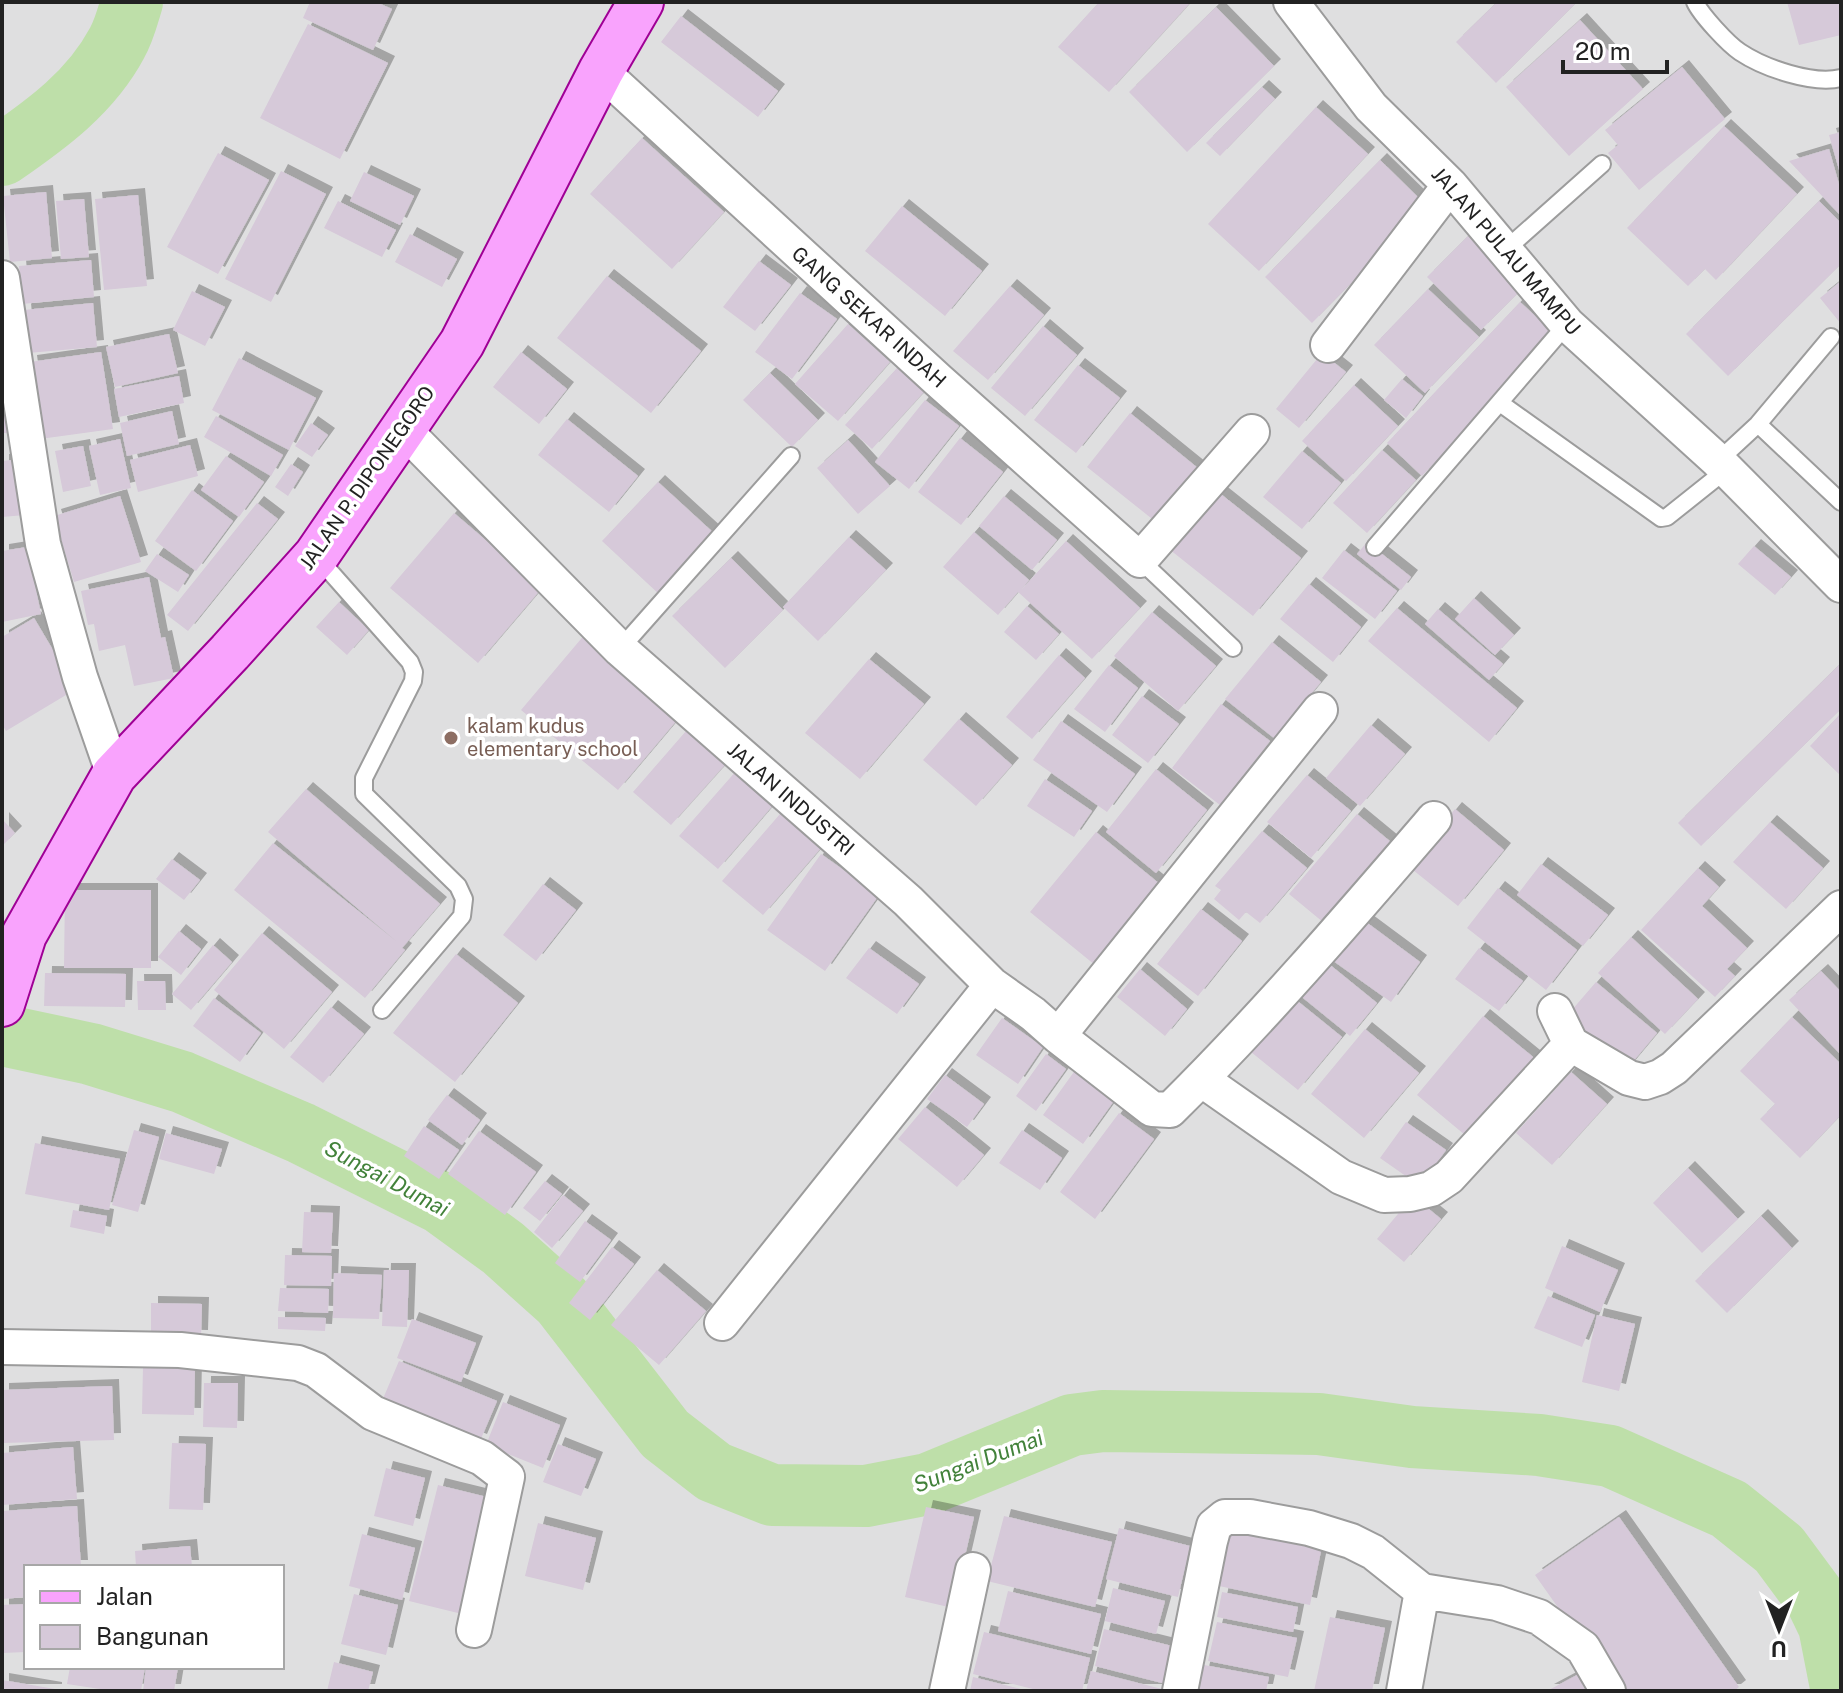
<svg xmlns="http://www.w3.org/2000/svg" width="1843" height="1693" font-family="'Public Sans',sans-serif">
	<style>
		.residential { fill: #dfdfe0; fill-rule: evenodd }
		.lines { fill: none; stroke-linecap: round; stroke-linejoin: round }
		.river { stroke: #bedfa9; stroke-width: 62 }
		.building { fill: #d6c9d9; filter: url(#shadow) }
		.lane-casing { stroke: #9c9c9c; stroke-width: 20 }
		.street-casing { stroke: #9c9c9c; stroke-width: 38 }
		.primary-casing { stroke: #9f0095; stroke-width: 48 }
		.lane { stroke: #fff; stroke-width: 16 }
		.street { stroke: #fff; stroke-width: 34 }
		.primary { stroke: #f9a3fd; stroke-width: 44 }
		.education-dot { fill: #8d6e63; stroke: #fff; stroke-width: 3 }
		.labels { text-anchor: middle; dominant-baseline: central; stroke-width: 7; stroke-linejoin: round; paint-order: stroke }
		.street-label { font-size: 20px; fill: #222; stroke: #fff }
		.education-label { font-size: 20px; fill: #785e54; stroke: #fff; text-anchor: start }
		.water-label { font-size: 22px; font-style: italic; fill: #42823a; stroke: #fff }
	</style>
	<defs>
		<filter id="shadow"><feDropShadow dx="7" dy="-7" stdDeviation="0" flood-color="#0004"/></filter>
	</defs>
	<rect width="100%" height="100%" fill="#f2e9f1"/>
	<path class="residential" d="M2,2H1841V1691H2ZM26,1567H282V1667H26Z"/>
	<g class="lines">
		<path class="river" d="M2,155C47,124 91,92 117,43C124,31 128,15 132,2
			M2,1035L91,1054L182,1082L301,1133L441,1203L503,1248L562,1301L665,1434L714,1472L772,1495L866,1496L928,1484L1072,1425L1103,1421L1319,1424L1412,1437L1539,1445L1610,1456L1729,1509L1779,1549L1816,1599L1829,1626L1841,1687"/>
	</g>
	<path class="building" d="M310,2H376L392,9L373,50L303,18Z
		M1099,2H1191L1109,92L1058,47Z
		M1497,2H1573L1575,4L1496,83L1456,42Z
		M1787,2H1841V35L1799,45Z
		M1216,7L1274,66L1187,152L1129,92Z
		M681,16L778,91L758,117L661,42Z
		M1580,20L1643,89L1569,156L1506,87Z
		M308,24L388,63L340,159L260,118Z
		M1682,67L1725,119L1639,190L1608,153L1618,145L1605,130Z
		M1262,87L1275,99L1220,156L1206,143Z
		M1316,107L1368,154L1259,271L1208,224Z
		M1724,126L1797,194L1716,280L1705,269L1688,286L1627,228Z
		M1841,132V173H1840L1829,135Z
		M642,138L724,212L672,269L590,194Z
		M1829,149L1841,191V216L1789,161Z
		M218,153L269,180L218,274L167,247Z
		M1380,160L1427,206L1312,323L1265,277Z
		M281,171L326,194L271,302L225,279Z
		M364,172L414,196L400,225L350,201Z
		M46,192L52,258L10,262L3,196Z
		M138,195L147,286L104,290L95,199Z
		M84,199L89,257L61,259L56,201Z
		M338,201L396,230L382,257L324,228Z
		M1819,201L1841,223V264L1728,376L1686,334Z
		M902,206L982,271L945,316L865,251Z
		M410,234L457,259L442,287L395,262Z
		M1468,236L1522,289L1481,330L1427,277Z
		M91,260L94,297L22,304L19,266Z
		M759,261L791,285L755,331L723,307Z
		M607,276L701,351L651,413L557,338Z
		M1841,281V324L1820,298Z
		M1010,286L1044,315L988,380L953,351Z
		M1428,289L1479,337L1425,393L1374,345Z
		M192,291L225,307L205,346L173,330Z
		M800,293L837,319L792,379L755,352Z
		M1520,302L1555,334L1422,476L1387,443Z
		M93,303L97,347L28,353L24,310Z
		M848,324L890,362L838,421L795,384Z
		M1043,326L1077,355L1025,416L991,388Z
		M169,334L178,373L115,387L106,347Z
		M101,352L113,429L40,439L30,362Z
		M521,352L567,389L539,424L493,387Z
		M1322,353L1346,372L1299,428L1276,409Z
		M239,358L316,398L289,450L212,410Z
		M1078,365L1120,398L1076,453L1034,420Z
		M897,368L924,392L872,449L845,425Z
		M770,373L818,420L792,447L743,400Z
		M179,376L184,403L119,417L114,389Z
		M1402,379L1423,396L1406,418L1384,400Z
		M1354,385L1398,426L1346,481L1302,441Z
		M925,400L959,426L909,489L875,462Z
		M8,407L9,433H2V408Z
		M172,411L179,444L127,456L120,423Z
		M1130,413L1199,469L1156,522L1087,467Z
		M216,416L283,455L271,476L204,437Z
		M567,419L638,476L609,512L538,455Z
		M311,423L328,435L312,457L295,446Z
		M960,438L1003,472L961,525L918,492Z
		M120,439L131,488L100,495L89,446Z
		M848,440L890,486L858,514L817,468Z
		M190,445L198,476L138,492L130,460Z
		M83,446L91,486L63,492L55,451Z
		M1382,450L1416,480L1367,533L1333,503Z
		M1302,451L1341,483L1302,529L1263,497Z
		M226,456L264,482L239,517L201,490Z
		M20,459L25,515L2,517V461Z
		M291,464L303,472L288,496L275,487Z
		M658,482L717,536L661,596L602,541Z
		M1212,487L1301,558L1253,616L1164,545Z
		M192,490L233,521L196,571L155,541Z
		M120,496L141,562L74,582L54,516Z
		M1004,496L1057,540L1032,570L979,526Z
		M257,503L278,519L188,631L167,615Z
		M454,513L542,588L478,663L390,588Z
		M974,532L1029,580L1021,590L1066,541L1140,608L1092,659L1018,592L998,615L943,567Z
		M849,537L886,570L818,641L783,607Z
		M1367,542L1411,577L1401,590L1357,554Z
		M1754,546L1791,577L1775,595L1738,564Z
		M27,547L41,614L2,622V551Z
		M1344,550L1397,591L1375,619L1322,578Z
		M157,554L189,575L178,592L145,571Z
		M731,558L783,610L725,668L672,616Z
		M149,577L161,638L165,637L174,678L134,686L125,645L99,651L94,624L88,625L81,591Z
		M1309,584L1361,627L1333,662L1280,619Z
		M1474,598L1514,635L1495,655L1455,619Z
		M339,602L369,630L347,655L316,627Z
		M1027,606L1059,634L1036,660L1004,632Z
		M1397,608L1517,708L1489,742L1368,641Z
		M1438,609L1503,664L1489,680L1425,624Z
		M1152,612L1216,666L1178,711L1114,656Z
		M34,618L76,689L6,731L2,724V637Z
		M586,633L683,713L618,790L521,710Z
		M1272,642L1321,682L1274,738L1225,699Z
		M1059,655L1085,678L1032,739L1006,717Z
		M869,659L924,704L860,779L805,733Z
		M1841,663V709L1701,846L1678,823Z
		M1109,665L1138,688L1105,732L1074,709Z
		M1142,696L1179,724L1148,763L1112,735Z
		M1221,704L1270,741L1220,805L1172,768Z
		M1841,713V776L1810,746Z
		M959,719L1012,765L976,806L923,760Z
		M1061,721L1135,774L1107,812L1033,760Z
		M693,723L732,757L671,825L633,792Z
		M1371,725L1405,754L1360,806L1326,778Z
		M1156,769L1207,810L1156,873L1106,832Z
		M737,770L775,803L718,869L679,836Z
		M1307,775L1351,811L1311,858L1267,822Z
		M1045,779L1092,811L1074,837L1027,806Z
		M306,789L440,904L402,948L405,950L365,998L234,890L273,843L396,941L268,832Z
		M1455,809L1504,850L1458,906L1408,866Z
		M780,814L821,848L763,915L722,881Z
		M1357,814L1403,852L1335,932L1289,894Z
		M2,819L15,833L2,846Z
		M1770,822L1823,868L1786,909L1733,862Z
		M1262,831L1307,868L1260,923L1246,912L1239,920L1214,899L1221,890L1215,886Z
		M1096,832L1161,885L1095,965L1030,912Z
		M821,854L879,895L825,971L767,930Z
		M172,859L200,880L184,900L156,879Z
		M1541,864L1608,915L1583,946L1517,895Z
		M1698,868L1719,887L1702,906L1747,948L1727,969L1735,976L1715,997L1641,930Z
		M543,884L576,910L536,961L503,935Z
		M1498,888L1577,950L1546,990L1467,928Z
		M65,890H151V968H64Z
		M1201,909L1242,941L1198,996L1157,964Z
		M1362,919L1420,962L1391,1002L1332,960Z
		M179,931L201,949L181,975L158,957Z
		M262,933L332,992L284,1049L214,990Z
		M1631,937L1698,999L1665,1034L1598,973Z
		M213,945L232,962L191,1010L172,994Z
		M869,948L919,984L897,1014L846,978Z
		M1479,948L1523,981L1499,1011L1455,979Z
		M456,954L518,1003L455,1082L393,1033Z
		M1324,960L1377,1003L1350,1036L1297,993Z
		M1140,969L1187,1009L1165,1036L1117,997Z
		M1821,971L1841,992V1055L1789,1000Z
		M45,973L126,974L125,1007L44,1006Z
		M137,981H165L166,1010H138Z
		M1596,982L1657,1033L1626,1070L1565,1018Z
		M214,998L261,1033L240,1062L193,1026Z
		M1295,999L1342,1037L1298,1090L1251,1052Z
		M331,1007L364,1034L323,1083L290,1057Z
		M1483,1016L1538,1061L1471,1140L1417,1095Z
		M1792,1017L1841,1064V1115L1800,1158L1760,1119L1775,1104L1740,1071Z
		M1002,1018L1043,1047L1018,1084L976,1055Z
		M1365,1029L1419,1073L1364,1138L1311,1094Z
		M1046,1054L1066,1069L1036,1111L1016,1096Z
		M1076,1069L1116,1098L1083,1144L1043,1115Z
		M1571,1072L1607,1104L1552,1165L1516,1133Z
		M945,1075L984,1104L967,1127L927,1099Z
		M447,1095L480,1120L462,1145L428,1120Z
		M925,1107L984,1155L957,1187L898,1139Z
		M1119,1113L1154,1139L1095,1219L1060,1192Z
		M1406,1122L1446,1150L1420,1186L1380,1158Z
		M424,1126L459,1150L439,1179L404,1156Z
		M134,1130L159,1137L138,1212L112,1205Z
		M1022,1130L1062,1158L1040,1190L999,1163Z
		M479,1131L536,1172L505,1215L448,1174Z
		M166,1133L222,1149L214,1174L159,1159Z
		M35,1143L120,1159L109,1210L25,1194Z
		M1688,1168L1738,1219L1702,1253L1653,1203Z
		M545,1181L562,1194L540,1221L523,1208Z
		M563,1195L583,1211L552,1248L534,1232Z
		M1413,1196L1441,1219L1404,1262L1377,1239Z
		M73,1210L107,1216L104,1234L70,1227Z
		M304,1212L333,1213L331,1253L302,1252Z
		M1761,1216L1792,1248L1727,1313L1695,1281Z
		M585,1221L611,1240L580,1282L555,1263Z
		M1562,1246L1618,1270L1600,1312L1545,1288Z
		M612,1247L634,1264L590,1320L569,1303Z
		M285,1255L332,1256L331,1286L284,1285Z
		M384,1270H409L407,1327L382,1326Z
		M657,1270L706,1311L659,1365L611,1325Z
		M334,1273L382,1275L379,1319L333,1318Z
		M280,1288L329,1289L328,1313L278,1311Z
		M1548,1296L1595,1315L1582,1347L1534,1328Z
		M151,1303L202,1304L201,1337L151,1336Z
		M1597,1315L1635,1324L1619,1391L1582,1382Z
		M278,1317L326,1318L325,1331L278,1329Z
		M412,1319L476,1343L461,1382L397,1358Z
		M399,1361L497,1401L480,1441L382,1401Z
		M143,1366L195,1367L194,1415L142,1414Z
		M204,1383H238L237,1428L203,1427Z
		M112,1386L114,1440L2,1443V1390Z
		M503,1402L560,1425L543,1468L486,1445Z
		M172,1443L206,1444L203,1510L169,1509Z
		M558,1444L596,1459L581,1496L543,1482Z
		M73,1447L77,1499L2,1505V1453Z
		M386,1468L425,1478L413,1526L374,1516Z
		M438,1485L491,1498L462,1614L409,1601Z
		M77,1506L81,1567H26V1597L2,1599V1511Z
		M926,1507L974,1517L953,1608L905,1597Z
		M1004,1516L1112,1542L1095,1607L987,1581Z
		M1619,1517L1739,1687L1734,1691H1617L1535,1575Z
		M538,1523L596,1538L583,1590L525,1576Z
		M1232,1523L1323,1541L1310,1605L1219,1586Z
		M1119,1528L1190,1546L1178,1597L1106,1579Z
		M362,1534L415,1548L402,1600L349,1586Z
		M190,1546L192,1567H136L135,1551Z
		M1113,1588L1165,1601L1156,1634L1105,1621Z
		M1008,1591L1101,1614L1091,1654L998,1631Z
		M1222,1592L1298,1607L1293,1632L1217,1617Z
		M354,1594L398,1605L386,1655L341,1644Z
		M26,1604V1652L2,1653V1605Z
		M1330,1617L1385,1628L1372,1691H1314Z
		M1217,1622L1297,1638L1288,1677L1208,1661Z
		M1104,1629L1176,1647L1166,1684L1095,1666Z
		M984,1632L1090,1658L1082,1691H1041L973,1674Z
		M334,1662L373,1672L368,1691H327Z
		M1204,1665L1269,1677L1266,1691H1198Z
		M70,1667H145L141,1691H113L67,1684Z
		M146,1667H178L174,1691H143Z
		M1091,1671L1162,1689V1691H1086Z
		M1577,1675L1586,1691H1547Z
		M973,1677L1025,1690V1691H970Z
		M2,1680L55,1689V1691H2Z"/>
	<g class="lines">
		<defs>
			<path id="lane" d="M1695,2C1701,15 1728,44 1740,52C1764,68 1813,85 1841,78
				M1503,252L1602,164
				M1500,403L1661,518L1667,517L1726,470
				M1758,424L1831,337
				M1718,461L1758,424L1841,502
				M1375,547L1567,324
				M318,558L410,662L414,672L413,681L364,778V794L458,886L464,899L462,916L382,1010
				M1140,560L1233,648
				M620,649L791,456"/>
			<path id="street" d="M1291,2L1371,107L1450,185L1567,324L1718,461L1841,585
				M601,71L938,380L1140,560L1252,432
				M2,278L43,544L80,677L114,775
				M1328,345L1450,185
				M402,428L620,649L908,901L992,985L1033,1014L1058,1036L1152,1109L1170,1110C1263,1018 1348,919 1434,819
				M1555,1011L1571,1044L1629,1078L1645,1082L1660,1077L1674,1068L1841,908
				M1058,1036L1320,710
				M1201,1079L1341,1177L1384,1195L1410,1194L1431,1189L1449,1177L1571,1044
				M722,1323L992,985
				M2,1347L180,1350L298,1363L316,1370L373,1413L482,1458L507,1477L474,1630
				M947,1691L973,1570
				M1180,1691L1210,1541L1214,1526L1225,1517H1250L1309,1528L1351,1541L1373,1552L1422,1591L1497,1603L1539,1617L1583,1648L1608,1691
				M1404,1691L1422,1591"/>
			<path id="primary" d="M2,1004L24,935L114,775L230,652L316,556L462,343L601,71L641,2"/>
		</defs>
		<use href="#lane" class="lane-casing"/>
		<use href="#street" class="street-casing"/>
		<use href="#primary" class="primary-casing"/>
		<use href="#lane" class="lane"/>
		<use href="#street" class="street"/>
		<use href="#primary" class="primary"/>
	</g>
	<circle class="education-dot" cx="451" cy="738" r="8"/>
	<g class="labels">
		<g class="street-label">
			<text transform="translate(1506 251) rotate(49)">JALAN PULAU MAMPU</text>
			<text transform="translate(869 317) rotate(42)">GANG SEKAR INDAH</text>
			<text transform="translate(367 478) rotate(-55)">JALAN P. DIPONEGORO</text>
			<text transform="translate(791 799) rotate(41)">JALAN INDUSTRI</text>
		</g>
		<g class="education-label">
			<text x="467" y="726">kalam kudus<tspan x="467" dy="23">elementary school</tspan></text>
		</g>
		<g class="water-label">
			<text transform="translate(387 1178) rotate(28)">Sungai Dumai</text>
			<text transform="translate(978 1461) rotate(-21)">Sungai Dumai</text>
		</g>
	</g>
	<rect width="1843" height="1693" fill="none" stroke="#222222" stroke-width="8"/>
	<rect x="24" y="1565" width="260" height="104" fill="#ffffff" stroke="#a7a7a7" stroke-width="2"/>
	<rect x="40" y="1591" width="40" height="12" fill="#f9a3fd" stroke="#a7a7a7" stroke-width="2"/>
	<text x="96" y="1605" font-size="24" fill="#222222">Jalan</text>
	<rect x="40" y="1625" width="40" height="24" fill="#d6c9d9" stroke="#a7a7a7" stroke-width="2"/>
	<text x="96" y="1645" font-size="24" fill="#222222">Bangunan</text>
	<g transform="translate(1779 1629) rotate(180)" stroke="#ffffff" stroke-width="6" paint-order="stroke">
	<path d="M0-6L14 30L0 20L-14 30Z" fill="#222222"/>
	<text y="-12" font-size="22" font-weight="bold" text-anchor="middle" fill="#222222">U</text>
	</g>
	<path d="M1563 60v12h104v-12" fill="none" stroke="#222222" stroke-width="4"/>
	<text x="1575" y="60" font-size="24" fill="#222222" stroke="#ffffff" stroke-width="6" paint-order="stroke">20 m</text>
</svg>
